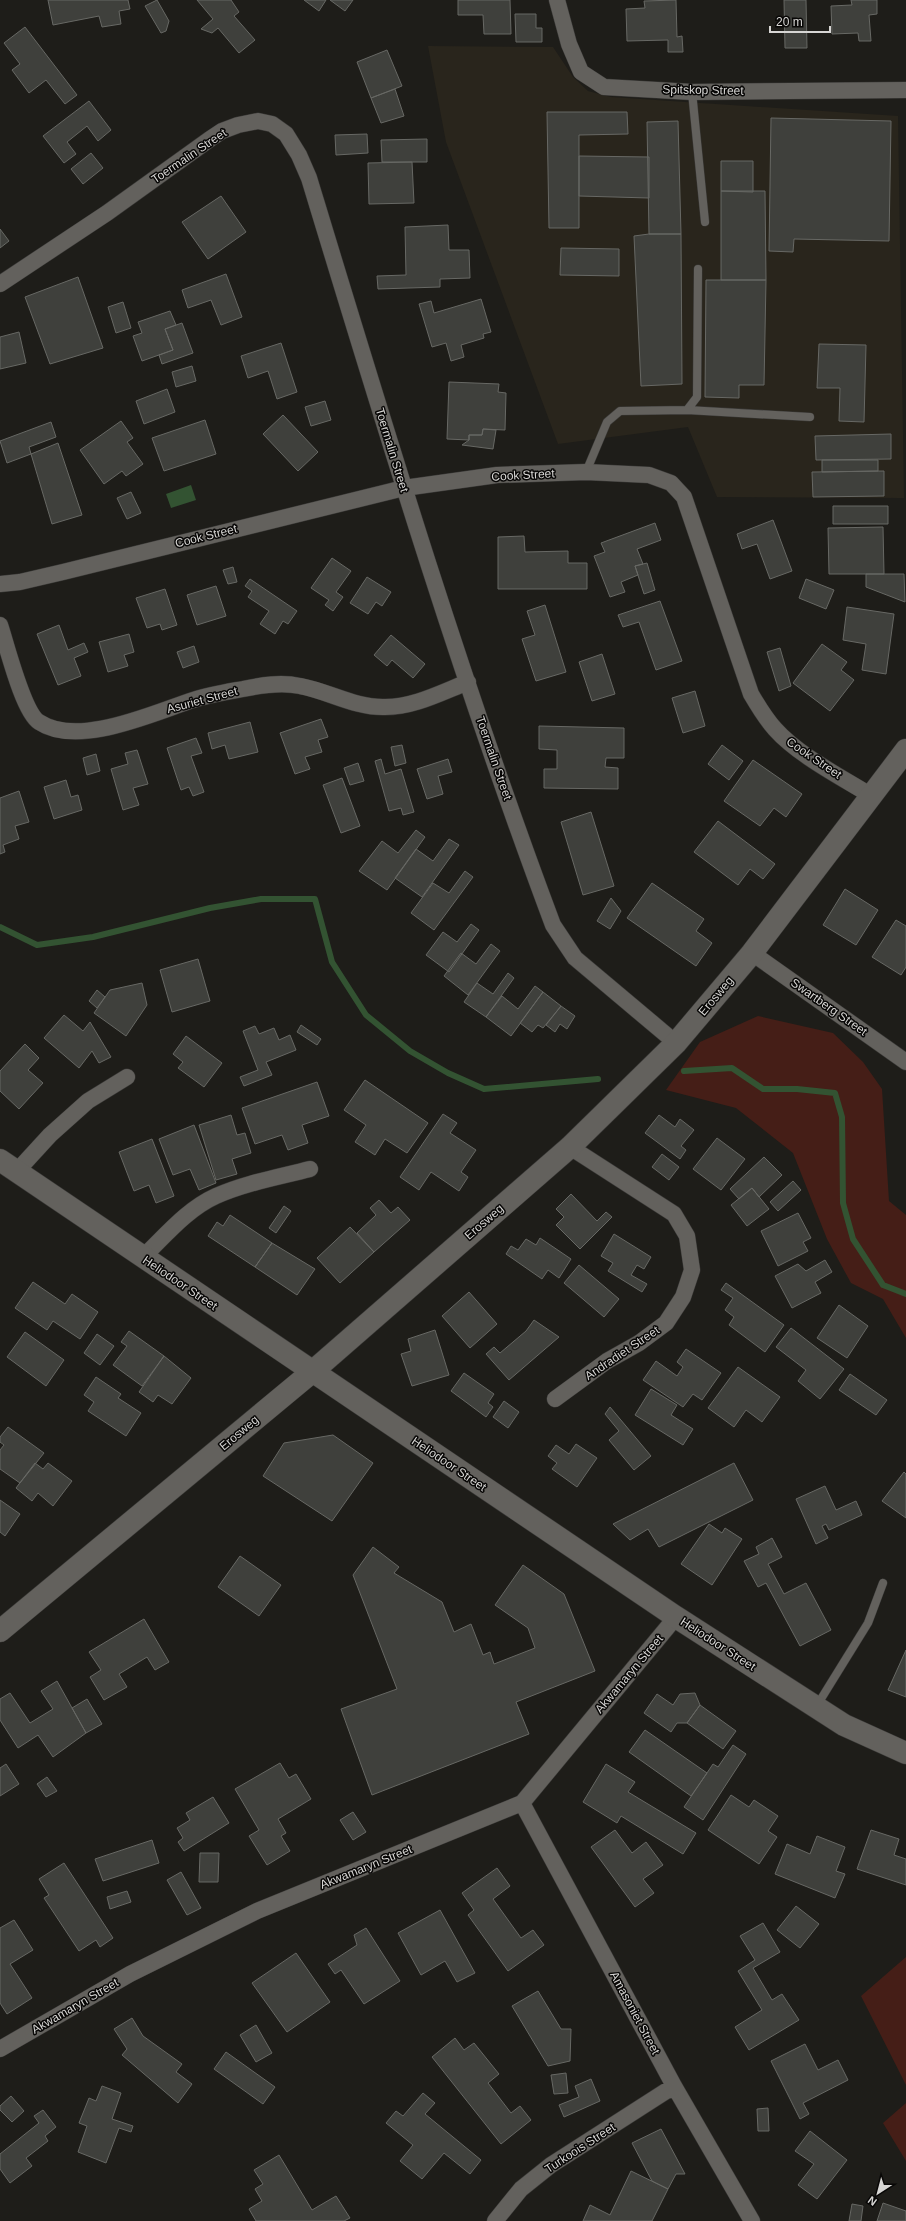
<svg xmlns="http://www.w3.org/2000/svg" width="906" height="2221" font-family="Helvetica,sans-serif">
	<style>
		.built { fill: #29251c }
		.green { fill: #451e17 }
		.water { fill: #335332 }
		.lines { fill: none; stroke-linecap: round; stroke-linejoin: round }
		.stream { stroke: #335332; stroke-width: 6 }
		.building { fill: #3f403c; stroke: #676864 }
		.lane-casing { stroke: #3a3937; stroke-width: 9 }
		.street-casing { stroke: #3a3937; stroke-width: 17 }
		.secondary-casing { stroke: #3a3937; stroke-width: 23 }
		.lane { stroke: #63615d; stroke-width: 8 }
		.street { stroke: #63615d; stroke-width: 16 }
		.secondary { stroke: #63615d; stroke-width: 22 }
		.labels { text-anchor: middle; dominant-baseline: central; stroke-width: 3; stroke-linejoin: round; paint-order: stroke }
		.street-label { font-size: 12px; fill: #d7d6d4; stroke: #080706 }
	</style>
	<rect width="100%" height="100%" fill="#1e1d19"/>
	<path class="built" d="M428,46L553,47L573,77L588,91L611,97L898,116L904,498L717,497L688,427L558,444L446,142Z"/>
	<path class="green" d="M758,1016L833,1033L863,1062L882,1089L889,1201L906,1215V1338L883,1299L851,1283L827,1239L793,1153L736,1108L666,1090L700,1042Z
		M906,1957V2085L861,1996Z
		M906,2103V2161L883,2123Z"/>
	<path class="water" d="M191,485L196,500L171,508L166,494Z"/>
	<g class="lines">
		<path class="stream" d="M0,927L37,945L93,937L210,908L261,899H315L332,962L366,1015L410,1051L448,1073L484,1089L598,1079
			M684,1071L732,1068L763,1089H797L835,1093L842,1117L843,1203L853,1239L883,1285L906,1294"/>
	</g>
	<path class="building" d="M48,0H128L130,9L119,11L121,24L102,27L99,16L53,25Z
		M157,0L169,21L166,31L161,33L145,6Z
		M197,0H231L239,12L234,16L255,40L239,53L218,28L212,33L201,29L213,19Z
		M304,0H326L319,11Z
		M330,0H353L345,11Z
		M458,0H510L511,34H484L483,15H458Z
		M676,0L677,37L682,36L683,52H668V40L627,41L626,9L645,8L644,1Z
		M784,0H806L807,48H785Z
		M851,0H877V14L869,15L871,41H859L858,33L832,34L831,6L852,5Z
		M515,14H536V28H542V42H516Z
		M25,27L77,95L65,104L46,80L29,93L12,70L20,64L4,43Z
		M387,50L402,86L371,98L357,62Z
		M395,89L404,116L381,123L371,98Z
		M89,101L111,130L98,141L87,126L67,142L76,154L64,163L43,136Z
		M547,112H627L628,134L579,135V228H549Z
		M771,118L891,121L889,241L794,239L793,252L769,251Z
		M678,121L681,234H649L647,122Z
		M367,134L368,153L336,155L335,135Z
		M427,139V162H382L381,140Z
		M91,153L103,168L83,184L71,169Z
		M579,156L649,157V198L579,196Z
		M721,161H753V192L721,191Z
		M412,162L414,203L369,204L368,163Z
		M721,191H765L766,280H721Z
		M221,196L246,232L208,259L182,222Z
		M448,225L449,250H469L470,278L440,279V287L378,289L377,276L406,275L405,227Z
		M0,229L9,241L0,248Z
		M649,234H681L682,384L641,386L634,236Z
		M561,248L619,249V276L560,275Z
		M226,274L242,317L221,325L211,300L188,308L182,290Z
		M78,277L103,348L50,364L25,297Z
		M706,280H766L764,385H739V398L705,397Z
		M481,299L491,332L483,334L484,338L461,345L464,357L451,361L446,343L432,347L419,304L431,301L434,313Z
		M123,302L131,328L116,333L108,307Z
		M170,311L176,325L165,329L173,350L142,361L133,336L142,333L138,322Z
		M182,323L193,353L162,364L159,355L173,350L165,329Z
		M19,332L26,363L0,369V337Z
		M281,343L297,392L277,399L268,371L248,378L241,356Z
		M819,344L866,345L864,422L839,421L840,388H817Z
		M192,366L196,381L176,387L172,372Z
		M449,382L499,384L498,392L506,393L505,430L483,429L482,435H469V440L447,439Z
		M167,389L175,412L144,424L136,401Z
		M325,401L331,420L311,426L305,407Z
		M283,415L318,452L298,471L263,434Z
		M205,420L216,454L164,471L152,438Z
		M121,421L133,438L127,442L143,464L126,476L122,471L104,484L80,450Z
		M51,422L56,437L29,447L31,454L7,463L0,441Z
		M483,429L496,430L493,449L462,445L469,440V435H482Z
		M891,434V459L816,460L815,436Z
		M58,443L82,515L52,524L31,454Z
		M822,460H878V471L822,472Z
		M884,471V496L813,497L812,472Z
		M131,492L141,513L127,519L117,498Z
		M833,506H888V524H833Z
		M773,520L792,571L770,579L757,544L742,549L737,534Z
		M655,523L661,540L637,549L643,564L635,566L638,575L621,582L625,592L610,597L594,556L605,552L601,543Z
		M883,527L884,574H829L828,528Z
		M524,536L525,552L568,551V563H587V589H498V537Z
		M332,558L351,571L336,592L343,597L333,611L325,605L329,600L311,588Z
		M647,563L655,590L644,594L635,566Z
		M233,567L237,582L228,584L223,570Z
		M866,574H904L905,602L866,587Z
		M367,577L391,592L382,606L376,602L368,614L350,603Z
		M250,579L297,611L288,624L283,621L275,634L260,624L269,611L248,597L252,591L245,586Z
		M806,579L834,590L826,609L799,598Z
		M216,586L226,616L197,625L187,595Z
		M165,589L177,625L162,630L160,624L147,628L136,598Z
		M660,601L682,661L656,670L639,622L623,627L618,615Z
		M545,605L566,672L536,681L522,639L535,635L527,611Z
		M847,607L894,614L886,674L862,670L866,644L843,640Z
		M59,625L68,650L84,643L88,652L74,658L81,676L58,685L37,634Z
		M129,634L134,652L124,655L128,666L108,672L99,642Z
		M391,635L425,664L413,678L392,660L387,666L374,655Z
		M822,644L847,662L841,670L854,680L830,711L793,683Z
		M194,646L199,662L183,668L177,652Z
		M780,648L791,686L779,691L767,652Z
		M602,654L615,694L592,701L579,662Z
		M695,691L705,726L683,733L672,698Z
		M321,719L328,737L318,740L322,752L305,757L310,769L295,774L280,733Z
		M250,722L258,752L229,759L225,745L212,749L208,733Z
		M539,726L624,728V758H606L605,767L618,768V789L544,788V769H557V750L539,749Z
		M196,738L202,753L191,756L204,792L193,796L189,787L181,790L167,748Z
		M402,745L406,763L395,766L391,747Z
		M722,745L743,761L729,780L708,764Z
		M137,750L148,784L133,788L139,805L123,810L111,769L128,764L125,753Z
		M96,754L100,771L87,775L83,758Z
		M381,759L385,774L401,769L414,812L403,815L401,808L389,811L375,761Z
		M448,759L452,772L438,776L443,794L427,799L417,769Z
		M753,760L802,794L786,817L774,808L760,826L724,801Z
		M358,763L364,781L350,785L344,768Z
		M342,778L360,826L341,833L323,785Z
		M66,780L71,797L78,795L82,810L54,819L44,787Z
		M19,791L29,822L15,826L19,839L3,845L5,852L0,854V798Z
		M591,812L614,886L583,895L561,822Z
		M718,821L775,864L763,879L750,869L738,885L694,852Z
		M416,830L425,837L387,890L359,871L382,841L398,853Z
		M449,839L459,845L422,897L395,878L416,849L433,861Z
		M465,871L473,877L434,930L411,913L433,883L449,893Z
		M652,883L704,919L696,931L712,943L696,966L627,918Z
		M845,889L878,910L856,945L823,925Z
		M611,898L621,911L610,929L597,921Z
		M896,920L906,926V967L901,975L872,957Z
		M471,924L479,930L449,972L426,955L443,932L457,942Z
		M491,944L500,951L468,995L444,976L461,953L476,964Z
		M198,959L210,1001L172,1012L160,970Z
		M508,973L514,978L486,1017L464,1002L477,983L493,994Z
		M142,983L147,1005L126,1036L94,1013L110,990Z
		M535,986L543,992L511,1036L486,1017L502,996L518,1009Z
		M97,990L105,997L97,1008L89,1001Z
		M543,992L561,1006L543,1028L538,1025L532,1032L520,1023Z
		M561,1006L575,1016L567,1029L560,1024L555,1032L546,1025Z
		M64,1015L83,1031L90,1022L111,1057L99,1063L92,1051L79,1068L44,1038Z
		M301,1025L321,1039L317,1045L297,1032Z
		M255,1026L259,1034L274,1028L279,1040L290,1035L296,1050L266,1062L272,1075L244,1086L240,1077L258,1070L243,1031Z
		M186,1036L222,1063L204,1087L178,1068L183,1062L173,1054Z
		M25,1044L39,1058L28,1070L43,1083L19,1109L0,1091V1071Z
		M365,1080L428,1123L407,1153L385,1139L375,1155L355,1142L366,1125L344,1110Z
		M317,1082L329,1116L302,1125L308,1143L288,1150L282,1135L255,1144L242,1108Z
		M443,1114L457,1123L450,1133L476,1150L461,1172L468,1177L459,1191L431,1172L419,1190L400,1177Z
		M231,1115L237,1135L245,1133L251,1153L232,1159L237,1174L216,1180L199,1125Z
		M659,1115L675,1127L680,1119L694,1130L681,1146L686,1150L680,1159L645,1133Z
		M194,1125L216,1183L199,1190L190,1169L173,1175L159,1139Z
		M717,1138L745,1159L721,1190L693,1169Z
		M152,1139L174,1196L156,1203L149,1185L134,1191L119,1152Z
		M662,1154L679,1167L669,1180L652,1167Z
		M764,1157L782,1175L759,1197L752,1188L739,1199L730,1189Z
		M793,1181L801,1190L778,1211L770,1202Z
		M752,1188L769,1209L747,1226L731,1205Z
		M571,1194L597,1221L606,1212L612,1217L580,1249L556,1225L564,1217L556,1209Z
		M379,1200L391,1213L398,1207L410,1220L374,1252L357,1233L376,1215L370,1208Z
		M284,1206L291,1211L276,1233L269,1228Z
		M798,1213L811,1238L803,1242L808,1251L778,1266L761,1231Z
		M230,1215L272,1243L255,1267L208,1236L217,1222L223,1226Z
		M350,1227L374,1252L340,1283L317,1258Z
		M614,1234L651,1257L644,1269L637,1265L631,1275L647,1284L642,1292L608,1271L613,1263L601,1256Z
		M540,1238L571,1259L559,1278L548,1270L542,1279L506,1254L511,1246L518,1250L526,1239L536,1245Z
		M272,1243L315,1269L297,1295L255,1267Z
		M825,1260L832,1272L815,1282L821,1293L792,1308L775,1276L798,1264L806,1271Z
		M579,1265L619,1299L604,1317L564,1283Z
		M33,1282L65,1304L72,1294L98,1312L80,1339L53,1321L47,1330L15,1308Z
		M726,1283L784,1325L765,1352L729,1325L734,1317L725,1310L733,1298L721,1290Z
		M469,1292L497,1324L470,1348L442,1316Z
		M839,1305L868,1326L847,1358L817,1338Z
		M534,1320L559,1337L509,1380L486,1354L494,1347L500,1353L526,1331Z
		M791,1328L844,1369L820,1399L798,1381L806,1370L776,1347Z
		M435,1330L449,1375L412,1386L401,1354L411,1351L408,1339Z
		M129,1331L164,1356L142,1386L113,1365L127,1346L121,1342Z
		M25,1332L64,1360L46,1386L7,1357Z
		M97,1334L114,1346L100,1365L84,1353Z
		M686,1349L721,1373L702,1400L693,1394L683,1407L643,1380L656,1361L677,1376L683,1367L677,1362Z
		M164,1356L191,1378L172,1404L158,1395L153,1402L139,1392Z
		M738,1367L780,1397L762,1422L746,1410L734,1427L708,1408Z
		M464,1373L494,1394L488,1403L493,1407L486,1417L451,1391Z
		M850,1374L887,1400L876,1415L839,1390Z
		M96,1377L121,1394L118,1398L141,1413L126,1436L88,1411L94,1402L84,1395Z
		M651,1389L677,1405L671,1415L693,1429L683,1445L635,1415Z
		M504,1401L519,1412L508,1428L493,1417Z
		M610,1407L651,1456L634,1470L609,1440L619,1431L605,1414Z
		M8,1427L44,1453L20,1483L0,1469V1450L4,1445L0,1442V1437Z
		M333,1435L373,1463L332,1521L263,1476L284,1443Z
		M576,1444L597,1458L577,1487L552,1469L557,1463L548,1456L556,1445L569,1454Z
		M35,1463L43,1469L48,1463L72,1481L53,1506L38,1493L32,1501L16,1488Z
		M734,1463L753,1500L659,1547L648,1529L630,1540L613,1524Z
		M904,1472L906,1474V1518L882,1501Z
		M825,1486L836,1510L856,1501L862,1515L829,1530L826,1524L822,1526L828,1538L816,1544L796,1499Z
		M0,1500L20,1514L5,1536L0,1532Z
		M709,1524L722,1533L725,1528L742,1539L712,1585L681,1564Z
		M772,1538L782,1557L768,1564L784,1594L806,1583L831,1630L800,1646L766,1583L758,1587L744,1561L759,1554L756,1547Z
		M373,1547L399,1567L394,1573L442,1602L454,1632L471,1624L483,1655L490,1652L494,1664L535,1648L528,1628L495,1605L523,1565L564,1594L595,1671L516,1702L529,1734L372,1795L341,1709L397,1689L353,1575Z
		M240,1556L281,1585L259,1616L218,1587Z
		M144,1619L169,1662L155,1670L147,1657L119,1674L127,1687L104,1700L90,1677L101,1670L89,1652Z
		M906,1650V1697L888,1690Z
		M57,1681L86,1733L53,1757L38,1735L18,1748L0,1720V1699L10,1693L30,1723L53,1709L41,1691Z
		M695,1693L700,1705L687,1723H677L671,1732L644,1713L657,1694L673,1705L680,1694Z
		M87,1699L102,1724L86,1733L72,1708Z
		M700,1705L736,1731L723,1749L687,1723Z
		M645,1730L707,1773L691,1796L629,1752Z
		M733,1745L746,1754L703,1820L684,1807L713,1764L718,1767Z
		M280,1763L289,1778L296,1774L311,1799L278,1819L286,1833L281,1836L290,1851L267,1865L249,1836L259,1830L235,1789Z
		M6,1764L19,1784L0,1796V1768Z
		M606,1764L635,1782L628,1792L696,1833L683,1854L621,1816L617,1823L583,1802Z
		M47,1777L57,1791L46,1797L37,1784Z
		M731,1795L749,1807L754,1800L778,1816L768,1831L777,1837L759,1864L708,1830Z
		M213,1797L229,1823L184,1851L178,1842L183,1838L177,1828L190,1820L186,1813Z
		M353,1812L366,1832L353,1840L340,1820Z
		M615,1830L632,1853L646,1842L663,1865L643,1879L654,1893L635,1907L591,1847Z
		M871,1830L899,1839L894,1855L906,1859V1885L857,1869Z
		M817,1836L845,1847L836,1871L845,1874L835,1898L775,1874L787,1844L810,1854Z
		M152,1840L159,1863L103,1881L95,1859Z
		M200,1853H219L218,1882H199Z
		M64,1863L113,1938L100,1947L96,1940L79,1951L44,1898L49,1895L39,1879Z
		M497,1868L510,1886L493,1899L521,1938L533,1930L544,1945L508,1971L468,1915L474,1910L462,1893Z
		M181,1872L201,1908L187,1915L167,1880Z
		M127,1891L131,1902L110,1909L107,1897Z
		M796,1906L819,1924L800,1948L777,1930Z
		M440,1910L475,1973L457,1982L445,1961L421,1975L398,1933Z
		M14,1920L33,1950L10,1964L32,1998L7,2014L0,2003V1928Z
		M763,1923L780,1952L753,1968L772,2000L782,1994L799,2020L749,2050L735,2027L762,2010L738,1971L755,1960L740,1936Z
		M366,1928L400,1981L364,2004L341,1970L335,1974L328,1964L357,1945L354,1935Z
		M296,1953L330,2002L287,2032L252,1983Z
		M538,1991L561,2029H571L570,2061L548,2066L512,2006Z
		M132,2018L143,2036L182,2064L176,2072L192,2084L178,2103L122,2055L127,2049L114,2029Z
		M256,2025L272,2053L256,2062L240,2035Z
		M455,2038L464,2050L474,2043L499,2074L488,2083L511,2113L520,2106L531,2120L501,2144L432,2057Z
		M805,2044L818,2070L838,2060L848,2080L803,2103L809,2114L800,2119L771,2061Z
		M226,2052L275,2087L263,2104L214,2069Z
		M566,2073L568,2093L554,2094L551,2075Z
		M591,2079L600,2101L564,2117L559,2105L579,2097L575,2086Z
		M102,2086L121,2093L112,2119L133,2126L131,2132L119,2128L106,2163L78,2152L87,2126L79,2123L89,2098L96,2101Z
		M423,2093L435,2103L425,2114L481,2160L470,2174L444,2153L422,2179L400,2161L413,2145L386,2123L396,2111L403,2116Z
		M11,2096L24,2111L12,2122L0,2110V2106Z
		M768,2108L769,2131H758L757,2109Z
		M43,2110L56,2127L45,2136L48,2141L26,2158L32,2166L10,2183L0,2169V2154L39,2123L34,2116Z
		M661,2129L685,2174H676L668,2189L652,2181L632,2143Z
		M810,2131L847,2160L817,2199L798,2185L814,2164L795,2151Z
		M279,2155L312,2210L336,2196L350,2218L344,2221H256L249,2209L262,2201L255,2189L263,2184L254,2170Z
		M631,2171L668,2189L652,2221H583L590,2205L610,2215Z
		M883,2203L906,2211V2221H877Z
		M852,2204L863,2206L861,2221H849Z"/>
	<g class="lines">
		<defs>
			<path id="lane" d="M692,92L705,222
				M687,410L810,417
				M586,472L607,422L620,411L687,410L697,397L698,269
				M816,1707L868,1623L883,1583"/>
			<path id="street" d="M557,0L569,44L581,72L604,87L692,92L906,90
				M0,284L107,213L210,139L222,131L238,125L258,121L272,124L286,134L299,155L309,178C385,428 461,680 553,925L575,958L676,1043
				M0,584L20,582L63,572L404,488L497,475L586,472L649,475L671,483L684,497L751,694C758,706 765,718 775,729C798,755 841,777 870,795
				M0,625C7,646 23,712 39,722C78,748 153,713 193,700C209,695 227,692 243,689C262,685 281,682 300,686C328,691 355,708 385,707C414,707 440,693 468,682
				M752,953L906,1062
				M17,1171L50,1135L88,1101L127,1077
				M143,1257C165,1236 187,1209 216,1196C245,1183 279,1177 310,1169
				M555,1399L607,1361L639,1343L666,1323L683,1297L692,1270L687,1236L674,1214L570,1147
				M522,1803L674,2086L752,2221
				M0,2049L130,1974L257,1911L522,1803L676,1617
				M495,2221L521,2189L551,2165L674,2086"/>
			<path id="secondary" d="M0,1160L676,1617L844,1725L906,1753
				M0,1631L312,1372L570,1147L676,1043L752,953L906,750"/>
		</defs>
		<use href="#lane" class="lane-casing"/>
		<use href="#street" class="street-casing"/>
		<use href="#secondary" class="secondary-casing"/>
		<use href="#lane" class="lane"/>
		<use href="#street" class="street"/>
		<use href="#secondary" class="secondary"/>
	</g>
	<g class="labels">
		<g class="street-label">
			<text transform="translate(703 90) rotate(1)">Spitskop Street</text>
			<text transform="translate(189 156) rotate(-34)">Toermalin Street</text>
			<text transform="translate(392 450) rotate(73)">Toermalin Street</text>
			<text transform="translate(523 475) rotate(-3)">Cook Street</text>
			<text transform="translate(206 536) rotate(-14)">Cook Street</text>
			<text transform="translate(202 700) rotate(-15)">Asuriet Street</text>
			<text transform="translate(494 758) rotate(71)">Toermalin Street</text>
			<text transform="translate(814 758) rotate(34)">Cook Street</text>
			<text transform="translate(716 996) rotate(-50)">Erosweg</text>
			<text transform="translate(829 1007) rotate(35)">Swartberg Street</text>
			<text transform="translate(484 1222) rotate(-41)">Erosweg</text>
			<text transform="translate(180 1283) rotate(34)">Heliodoor Street</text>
			<text transform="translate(622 1353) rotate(-34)">Andradiet Street</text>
			<text transform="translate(239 1433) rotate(-40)">Erosweg</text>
			<text transform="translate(449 1464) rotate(34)">Heliodoor Street</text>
			<text transform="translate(718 1644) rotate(33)">Heliodoor Street</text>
			<text transform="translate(629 1674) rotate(-50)">Akwamaryn Street</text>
			<text transform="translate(366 1867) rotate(-22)">Akwamaryn Street</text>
			<text transform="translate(75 2006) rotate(-30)">Akwamaryn Street</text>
			<text transform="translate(635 2013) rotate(62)">Amasoniet Street</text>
			<text transform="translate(580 2148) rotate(-33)">Turkoois Street</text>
		</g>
	</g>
	<g transform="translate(878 2193) rotate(216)" stroke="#080706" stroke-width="3" paint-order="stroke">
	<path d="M0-3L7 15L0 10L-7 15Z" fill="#d7d6d4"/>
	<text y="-6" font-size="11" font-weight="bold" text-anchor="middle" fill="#d7d6d4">N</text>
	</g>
	<path d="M770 26v6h60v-6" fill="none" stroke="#d7d6d4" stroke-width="2"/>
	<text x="776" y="26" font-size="12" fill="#d7d6d4" stroke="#080706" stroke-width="3" paint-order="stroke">20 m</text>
</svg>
